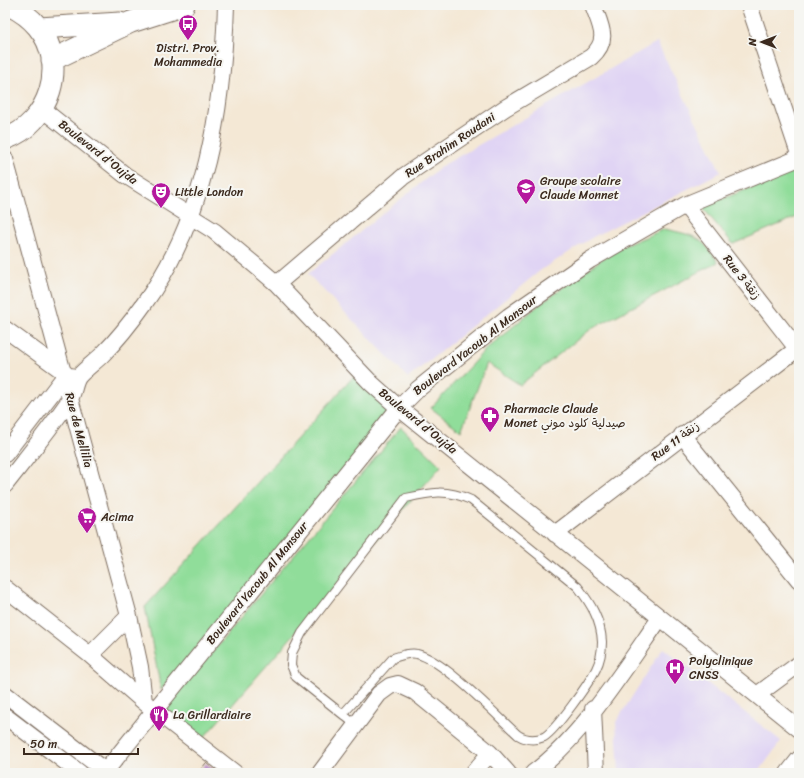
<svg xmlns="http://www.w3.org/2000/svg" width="804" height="778" font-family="Sriracha,'Playpen Sans Arabic',sans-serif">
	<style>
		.built { fill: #e0d4f4 }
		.green { fill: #90dd9a; stroke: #66845c }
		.building { fill: #c098cd }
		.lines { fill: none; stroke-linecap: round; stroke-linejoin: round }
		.service-casing { stroke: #7c6c5e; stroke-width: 10 }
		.minor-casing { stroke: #7c6c5e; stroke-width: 18 }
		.tertiary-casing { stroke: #7c6c5e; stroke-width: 23 }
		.service { stroke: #fff; stroke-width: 8 }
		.minor { stroke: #fff; stroke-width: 16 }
		.tertiary { stroke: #fff; stroke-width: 21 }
		.labels { text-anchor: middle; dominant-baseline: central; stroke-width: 4; stroke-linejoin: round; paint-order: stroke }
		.poi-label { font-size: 12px; fill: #3b2a1e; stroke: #f6f6f2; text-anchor: start }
		.street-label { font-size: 12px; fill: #3b2a1e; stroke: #f6f6f2 }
	</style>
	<rect width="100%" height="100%" fill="#f6f6f2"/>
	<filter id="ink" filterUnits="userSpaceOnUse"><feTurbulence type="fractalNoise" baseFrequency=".025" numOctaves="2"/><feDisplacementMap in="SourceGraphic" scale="8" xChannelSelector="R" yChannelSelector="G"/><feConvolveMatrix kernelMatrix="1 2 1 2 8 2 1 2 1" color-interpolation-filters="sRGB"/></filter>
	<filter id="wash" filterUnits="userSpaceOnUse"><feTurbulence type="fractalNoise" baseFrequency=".012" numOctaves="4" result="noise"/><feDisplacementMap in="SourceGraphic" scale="16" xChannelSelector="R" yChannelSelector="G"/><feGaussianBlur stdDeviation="0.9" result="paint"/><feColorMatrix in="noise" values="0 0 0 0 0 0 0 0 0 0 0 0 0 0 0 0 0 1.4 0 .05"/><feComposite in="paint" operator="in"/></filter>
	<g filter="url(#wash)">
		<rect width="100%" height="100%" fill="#f4e8d5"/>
		<path class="built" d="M657,42L721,172L593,237L541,270L408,378L308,274L442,166Z
			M663,648L781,741L758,773H619L616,722Z"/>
		<path class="green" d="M799,169V216L733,244L702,207Z
			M665,229C695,236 700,235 718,262L591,329L520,385L487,363L461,431L431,408L485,350L539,305L616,249Z
			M354,376L392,412L161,690L145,607Z
			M401,427L441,466L200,742L164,710Z"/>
		<g id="blocks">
			<path class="building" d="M206,763L218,773H198Z"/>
		</g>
	</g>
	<g filter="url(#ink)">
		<use href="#blocks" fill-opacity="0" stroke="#7c6c5e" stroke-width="1"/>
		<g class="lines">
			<defs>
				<path id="service" d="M343,714L393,658C400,656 409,652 417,654C444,660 496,715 518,735C526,740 534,741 544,737C556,730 589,683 596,669C600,661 602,651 602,642C601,620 591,604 578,587L471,500C446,489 432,492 406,498L302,633L292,653L291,665L296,677L356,725"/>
				<path id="minor" d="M749,5L799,154
					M42,109L125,175L214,231L256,266L277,284L371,383L399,408L799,729
					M5,159L129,616L140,667L144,702
					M685,205L799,351
					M277,284L404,176L505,108L591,57C610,40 601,27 593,5
					M5,329L64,372
					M682,435L799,580
					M5,454L65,376H71
					M5,485C27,457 49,430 69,401C74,393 74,382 79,376C86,368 95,362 102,355C117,340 132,321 144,304C206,218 223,108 226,5
					M555,534L797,349
					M5,588L90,655L144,702L235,773
					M90,655L129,616
					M5,694L105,771
					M757,695L799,664
					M593,709L596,773
					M5,716L80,773
					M104,773L399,408L418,389L509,316L590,260L685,205L799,158
					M320,773L379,694L390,686L398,684L415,692L490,753L508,773
					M473,773L490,753
					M533,773C582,737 625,668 660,618
					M788,773L799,759"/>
				<path id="tertiary" d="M39,28L120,23
					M52,60L131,22L184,5
					M5,139C49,124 69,64 38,27C30,17 21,11 9,5"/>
			</defs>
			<use href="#service" class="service-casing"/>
			<use href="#minor" class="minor-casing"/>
			<use href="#tertiary" class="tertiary-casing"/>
			<use href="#service" class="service"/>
			<use href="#minor" class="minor"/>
			<use href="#tertiary" class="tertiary"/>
		</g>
	</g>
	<defs>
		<symbol id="bus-pin" viewBox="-11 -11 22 30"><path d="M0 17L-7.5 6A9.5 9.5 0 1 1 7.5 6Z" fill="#b5179e" stroke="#f6f6f2"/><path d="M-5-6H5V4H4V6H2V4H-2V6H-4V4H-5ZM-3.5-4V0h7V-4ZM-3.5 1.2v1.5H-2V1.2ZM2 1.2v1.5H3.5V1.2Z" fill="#fff"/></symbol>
		<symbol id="school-pin" viewBox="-11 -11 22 30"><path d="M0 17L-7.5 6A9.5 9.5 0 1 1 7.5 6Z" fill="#b5179e" stroke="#f6f6f2"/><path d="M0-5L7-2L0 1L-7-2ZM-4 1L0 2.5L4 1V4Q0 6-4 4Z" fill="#fff"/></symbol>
		<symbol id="theatre-pin" viewBox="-11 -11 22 30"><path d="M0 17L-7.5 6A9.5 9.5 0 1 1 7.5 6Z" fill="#b5179e" stroke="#f6f6f2"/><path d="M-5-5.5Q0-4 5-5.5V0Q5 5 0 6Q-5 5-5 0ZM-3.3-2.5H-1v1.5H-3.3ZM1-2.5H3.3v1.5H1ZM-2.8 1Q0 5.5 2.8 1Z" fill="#fff"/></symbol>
		<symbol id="pharmacy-pin" viewBox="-11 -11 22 30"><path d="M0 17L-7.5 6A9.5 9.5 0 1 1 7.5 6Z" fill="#b5179e" stroke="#f6f6f2"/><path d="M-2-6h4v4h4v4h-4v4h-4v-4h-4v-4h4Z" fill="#fff"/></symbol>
		<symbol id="supermarket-pin" viewBox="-11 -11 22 30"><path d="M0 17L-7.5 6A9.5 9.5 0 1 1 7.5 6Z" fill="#b5179e" stroke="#f6f6f2"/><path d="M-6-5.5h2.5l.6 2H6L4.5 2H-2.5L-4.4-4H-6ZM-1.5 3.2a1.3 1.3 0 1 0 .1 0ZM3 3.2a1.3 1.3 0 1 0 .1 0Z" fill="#fff"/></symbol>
		<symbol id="hospital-pin" viewBox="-11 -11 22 30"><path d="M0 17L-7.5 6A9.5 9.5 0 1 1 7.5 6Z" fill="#b5179e" stroke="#f6f6f2"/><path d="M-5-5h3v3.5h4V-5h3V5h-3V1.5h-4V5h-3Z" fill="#fff"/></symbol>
		<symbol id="restaurant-pin" viewBox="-11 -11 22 30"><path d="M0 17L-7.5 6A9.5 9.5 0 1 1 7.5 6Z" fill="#b5179e" stroke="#f6f6f2"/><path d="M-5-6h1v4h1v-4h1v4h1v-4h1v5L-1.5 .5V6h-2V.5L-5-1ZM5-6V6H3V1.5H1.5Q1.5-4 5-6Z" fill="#fff"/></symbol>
	</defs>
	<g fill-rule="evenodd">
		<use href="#bus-pin" x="177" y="13" width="22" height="30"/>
		<use href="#school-pin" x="515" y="177" width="22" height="30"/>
		<use href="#theatre-pin" x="150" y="181" width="22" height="30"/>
		<use href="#pharmacy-pin" x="479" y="405" width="22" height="30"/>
		<use href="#supermarket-pin" x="76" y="506" width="22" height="30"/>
		<use href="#hospital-pin" x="664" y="657" width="22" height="30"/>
		<use href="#restaurant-pin" x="148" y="704" width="22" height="30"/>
	</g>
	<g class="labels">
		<g class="poi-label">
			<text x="188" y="48" text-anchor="middle">Distri. Prov.<tspan x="188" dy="14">Mohammedia</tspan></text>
			<text x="540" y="181">Groupe scolaire<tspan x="540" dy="14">Claude Monnet</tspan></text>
			<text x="175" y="192">Little London</text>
			<text x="504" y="409">Pharmacie Claude<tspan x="504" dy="14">Monet صيدلية كلود موني</tspan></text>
			<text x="101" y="517">Acima</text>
			<text x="689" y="661">Polyclinique<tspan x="689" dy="14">CNSS</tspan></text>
			<text x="173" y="715">La Grillardiaire</text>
		</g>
		<g class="street-label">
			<text transform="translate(450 145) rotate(-34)">Rue Brahim Roudani</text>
			<text transform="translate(98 152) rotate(38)">Boulevard d'Oujda</text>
			<text transform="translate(742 277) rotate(52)">Rue 3 زنقة</text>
			<text transform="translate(475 345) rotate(-38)">Boulevard Yacoub Al Mansour</text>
			<text transform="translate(418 421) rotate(39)">Boulevard d'Oujda</text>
			<text transform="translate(79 430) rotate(75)">Rue de Mellilia</text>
			<text transform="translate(675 441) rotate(-37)">Rue 11 زنقة</text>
			<text transform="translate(257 583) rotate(-51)">Boulevard Yacoub Al Mansour</text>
		</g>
	</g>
	<rect width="804" height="778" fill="none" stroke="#f6f6f2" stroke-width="20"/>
	<g transform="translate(762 42) rotate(270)" stroke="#f6f6f2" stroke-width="3" paint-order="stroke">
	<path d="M0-3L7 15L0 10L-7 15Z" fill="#3b2a1e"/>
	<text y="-6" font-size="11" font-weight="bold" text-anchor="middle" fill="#3b2a1e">N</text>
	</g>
	<path d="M24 748v6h114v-6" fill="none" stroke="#3b2a1e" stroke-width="2"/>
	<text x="30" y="748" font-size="12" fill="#3b2a1e" stroke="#f6f6f2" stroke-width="3" paint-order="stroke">50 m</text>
</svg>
